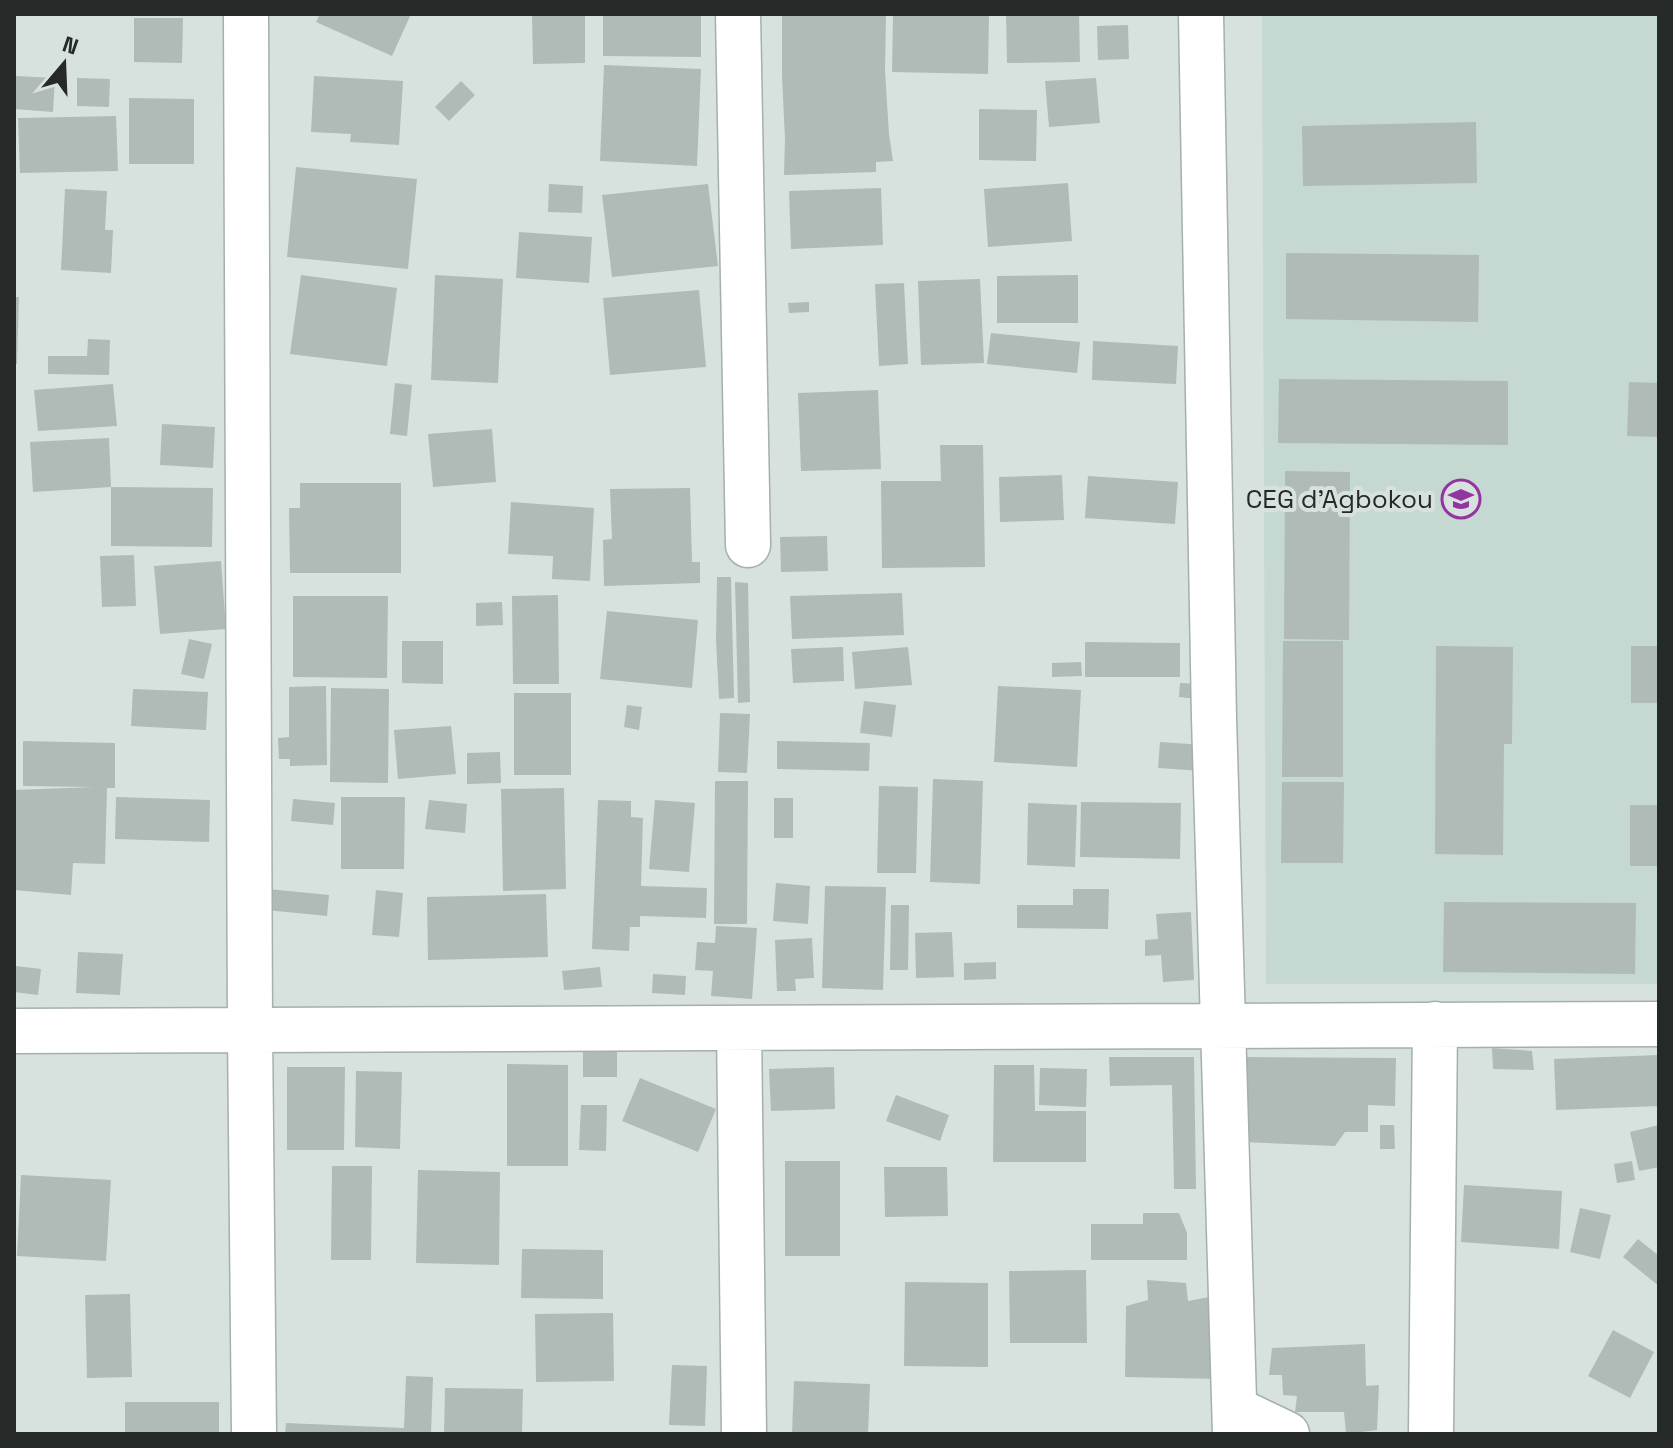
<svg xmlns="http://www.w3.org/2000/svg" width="1673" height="1448" font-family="'Space Grotesk',sans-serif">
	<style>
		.built { fill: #c5d8d2 }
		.building { fill: #b0bab6 }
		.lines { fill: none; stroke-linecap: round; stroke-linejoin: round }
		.minor-casing { stroke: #a5afab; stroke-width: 47 }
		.minor { stroke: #fff; stroke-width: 44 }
		.labels { text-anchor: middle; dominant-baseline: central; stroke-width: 8; stroke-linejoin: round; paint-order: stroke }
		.poi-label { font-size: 26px; fill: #252928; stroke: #d7e2de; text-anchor: end }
	</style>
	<rect width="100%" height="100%" fill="#d7e2de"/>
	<path class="built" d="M1262,14H1659V984H1266Z"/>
	<path class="building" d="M320,14H411L392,56L316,22Z
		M532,14H585V63L533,64Z
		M603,14H701V57L603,56Z
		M782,14H886L885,71L889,134L893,161L876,162V172L784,175L785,139L782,76Z
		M893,14H989L988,74L892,72Z
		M1006,14H1079L1080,62L1007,63Z
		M134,18H183L182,63L134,62Z
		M1128,25L1129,59L1098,60L1097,26Z
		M604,65L701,69L697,166L600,161Z
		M16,76L55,78L53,112L14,109Z
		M314,76L403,81L399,145L350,142L351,134L311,132Z
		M77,78L110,79L109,107L77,106Z
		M1096,78L1100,123L1049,127L1045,81Z
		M461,81L475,95L449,121L435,107Z
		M129,98L194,99V164H129Z
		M979,109L1037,110L1036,161L979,160Z
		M116,116L118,171L20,173L18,118Z
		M1476,122L1477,183L1303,186L1302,126Z
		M296,167L417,179L408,269L287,257Z
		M1068,183L1072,241L988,247L984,189Z
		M549,184L583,186L582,213L548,212Z
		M708,184L718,266L612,277L602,195Z
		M881,188L883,245L791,249L789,191Z
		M65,189L107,191L105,230H113L111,273L61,270Z
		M519,232L592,237L589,283L516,278Z
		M1286,253L1479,255L1478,322L1286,319Z
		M301,275L397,288L387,366L290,354Z
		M435,275L503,279L498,383L431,380Z
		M1078,275V323H997V276Z
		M980,279L984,363L921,365L918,281Z
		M904,283L908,364L879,366L875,284Z
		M699,290L706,367L610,375L603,298Z
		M14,297H19L17,364H14Z
		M809,302V312L789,313L788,303Z
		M991,333L1080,342L1077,373L987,364Z
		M88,339L110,340L109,375L48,374V356H87Z
		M1093,341L1178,346L1176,384L1092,380Z
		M1279,379L1508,381V445L1278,443Z
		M1629,382L1659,383V437L1627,436Z
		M395,383L412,385L407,436L390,434Z
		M113,384L117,426L38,431L34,390Z
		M878,390L881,469L801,471L798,393Z
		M162,424L215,427L213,468L160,465Z
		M492,429L496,482L433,487L428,434Z
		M109,438L111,487L33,492L30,442Z
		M940,445H983L985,567L882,568L881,481H941Z
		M1285,471L1350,472L1349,640L1284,639Z
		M1062,475L1064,520L1000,522L999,477Z
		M1088,476L1178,482L1175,524L1085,518Z
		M300,483H401V573H290L289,508H300Z
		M111,487L213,488L212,547L111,546Z
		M690,488L692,562H700V583L604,586L603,540L612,539L610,489Z
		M511,502L594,508L590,581L552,579L553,556L508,554Z
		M827,536L828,571L781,572L780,537Z
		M134,555L136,606L102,607L100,556Z
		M221,561L226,629L160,634L154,566Z
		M717,577H731L734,698L719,699L716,640Z
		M735,582L748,583L750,702L738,703Z
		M902,593L904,635L792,639L790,596Z
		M558,595L559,684H513L512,596Z
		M293,596H388L387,678L293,677Z
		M502,602L503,625L476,626V603Z
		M607,611L698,620L692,688L600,679Z
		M189,639L212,644L204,679L181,674Z
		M402,641H443V684L402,683Z
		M1283,641H1343V777H1282Z
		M1085,642L1180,643V677H1085Z
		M1436,646L1513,647L1512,744H1504L1503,855L1435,854Z
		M1631,646H1659V703H1631Z
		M843,647L844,681L793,683L791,649Z
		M908,647L912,685L855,689L852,652Z
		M1081,662L1082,676L1052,677V663Z
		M1180,683L1199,684L1198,699L1179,697Z
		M326,686L327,765L290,766V759H279L278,738L289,737V687Z
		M998,686L1081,690L1077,767L994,762Z
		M331,688L389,689L388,783L330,782Z
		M133,689L208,692L206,730L131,726Z
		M514,693H571V775H514Z
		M864,701L896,705L892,737L860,733Z
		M627,705L642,707L639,730L624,727Z
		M720,713L750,714L747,773L718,772Z
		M451,726L456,774L398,779L394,730Z
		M23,741L115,743V788H107L105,864L73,863L71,895L14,890V790L94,787L23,786Z
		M777,741L870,743L869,771L777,769Z
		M1160,742L1204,745L1202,771L1158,768Z
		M500,752L501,783L467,784V753Z
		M933,779L983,781L980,884L930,882Z
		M715,781H748L747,924H714Z
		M1282,782H1344L1343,863H1281Z
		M879,786L918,787L916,873H877Z
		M564,788L566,889L503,891L501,789Z
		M116,797L210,800L209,842L115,839Z
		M341,797H405L404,869H341Z
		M774,798H793V838H774Z
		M293,799L335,803L333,825L291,821Z
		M429,800L467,804L465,833L425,829Z
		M598,800L631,801V817L643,818L641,886L707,888L706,918L640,916V927H630L629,951L592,949Z
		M655,800L695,803L689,872L649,869Z
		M1081,802L1181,803L1180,859L1080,857Z
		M1028,803L1077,805L1075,867L1027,865Z
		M1630,805H1659V866H1630Z
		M776,883L810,886L808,924L773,921Z
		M825,886L886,887L883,990L822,988Z
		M268,889L329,895L327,916L266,910Z
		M1073,889H1109L1108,929L1017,928V905H1073Z
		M376,890L403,893L399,937L372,935Z
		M546,894L548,957L428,960L427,897Z
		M1444,902L1636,903L1635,974L1443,972Z
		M891,905H909L908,970H890Z
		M1191,912L1194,980L1163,982L1161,955L1145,956V940L1158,939L1156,914Z
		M716,926L757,928L752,999L711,996L713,971L695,970L697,942L715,943Z
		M952,932L954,977L916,978L915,933Z
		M812,938L814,978L795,979L796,991H777L775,940Z
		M78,952L123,954L120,995L76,993Z
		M996,962V979L964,980V963Z
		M15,966L41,969L38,995L14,992Z
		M600,967L602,987L564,990L562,971Z
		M653,974L686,976L685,995L652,993Z
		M583,1048L617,1049V1077H583Z
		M1492,1048L1532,1051L1534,1070L1493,1069Z
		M1659,1055V1106L1556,1110L1554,1059Z
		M1109,1057H1194L1196,1189H1174L1172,1085L1110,1086Z
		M1245,1057L1396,1058L1395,1106L1368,1105V1132H1345L1335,1146L1244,1142Z
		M507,1064L568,1065V1166H507Z
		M994,1065H1034L1035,1111H1086V1162H993Z
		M287,1067H345L344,1150H287Z
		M834,1067L835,1109L771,1111L769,1069Z
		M1040,1068L1087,1069L1086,1107L1039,1105Z
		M356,1071L402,1072L400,1149L355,1147Z
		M640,1078L716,1109L698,1152L622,1121Z
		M896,1095L949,1115L940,1141L886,1121Z
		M581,1105H607L606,1151L579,1150Z
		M1380,1125H1394L1395,1149H1380Z
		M1659,1125V1167L1639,1171L1630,1132Z
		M785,1161H840V1256H785Z
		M1632,1161L1635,1180L1617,1183L1614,1164Z
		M332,1166H372L371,1260H331Z
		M884,1167H947L948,1216L885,1217Z
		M418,1170L500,1172L499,1265L416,1263Z
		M21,1175L111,1180L106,1261L17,1256Z
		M1464,1185L1562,1191L1559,1249L1461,1242Z
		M1580,1208L1611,1215L1600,1259L1570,1252Z
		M1143,1213H1179L1187,1233V1260H1091V1224H1143Z
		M1638,1239L1659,1256V1286L1623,1257Z
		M522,1249L603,1250V1299L521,1298Z
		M1086,1270L1087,1343H1010L1009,1271Z
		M1147,1280L1186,1283L1188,1301L1215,1296L1221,1379L1125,1377L1126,1306L1148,1300Z
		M905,1282L988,1283V1367L904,1366Z
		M130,1294L132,1377L87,1378L85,1295Z
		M613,1313L614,1381L536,1382L535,1314Z
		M1613,1330L1654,1352L1630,1398L1588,1376Z
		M1365,1344L1366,1386L1379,1385L1377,1430L1346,1434L1344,1412H1295L1297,1396L1283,1395L1282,1375H1269L1272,1348Z
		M672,1365L707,1366L705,1426L669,1425Z
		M406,1376L433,1377L431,1434H285L286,1423L404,1428Z
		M794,1381L870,1384L868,1434H792Z
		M445,1388L523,1389L522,1434H444Z
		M125,1402H219V1434H125Z"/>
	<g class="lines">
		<defs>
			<path id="minor" d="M246,14L250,1030L254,1434
				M738,14L748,545
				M1201,14L1214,718L1235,1434
				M739,1028L744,1434
				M14,1031L1659,1024
				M1235,1409L1287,1434
				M1431,1434L1435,1024"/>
		</defs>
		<use href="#minor" class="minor-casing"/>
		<use href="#minor" class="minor"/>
	</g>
	<defs>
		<symbol id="university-ring" viewBox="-11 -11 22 22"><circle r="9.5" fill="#d7e2de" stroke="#92359f" stroke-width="1.5"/><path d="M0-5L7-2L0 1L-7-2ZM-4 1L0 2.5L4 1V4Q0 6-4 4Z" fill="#92359f"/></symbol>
	</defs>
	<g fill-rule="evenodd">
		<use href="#university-ring" x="1439" y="477" width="44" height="44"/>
	</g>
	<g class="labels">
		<g class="poi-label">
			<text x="1433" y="499">CEG d'Agbokou</text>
		</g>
	</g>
	<rect width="1673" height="1448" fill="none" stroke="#252928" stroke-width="32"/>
	<g transform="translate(64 64) rotate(19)" stroke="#d7e2de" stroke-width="6" paint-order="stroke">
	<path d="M0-6L14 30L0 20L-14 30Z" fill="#252928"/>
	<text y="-12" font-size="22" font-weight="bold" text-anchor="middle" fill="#252928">N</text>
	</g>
</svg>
